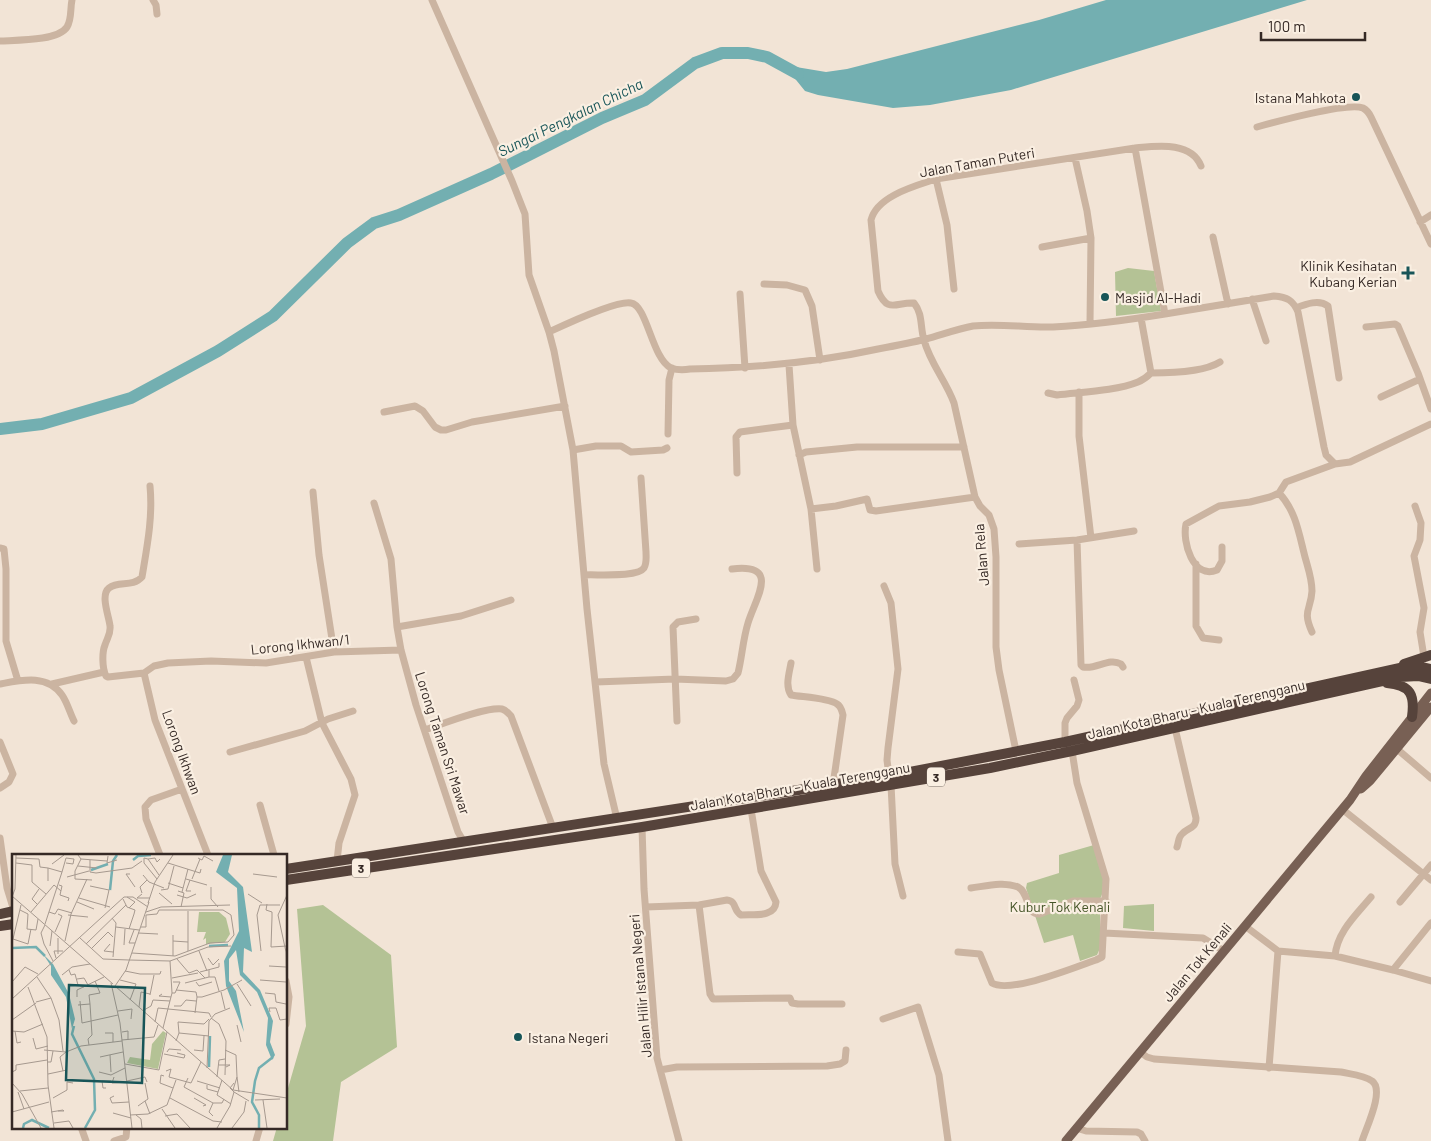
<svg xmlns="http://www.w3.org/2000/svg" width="1431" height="1141" font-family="Barlow,sans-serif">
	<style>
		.green { fill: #b4c295 }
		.water { fill: #73afb1 }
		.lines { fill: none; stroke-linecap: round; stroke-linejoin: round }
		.river { stroke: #73afb1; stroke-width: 12 }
		.minor { stroke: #cbb4a1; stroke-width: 7 }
		.major { stroke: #786054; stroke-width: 9 }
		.highway { stroke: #56433b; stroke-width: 10 }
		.poi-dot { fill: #185558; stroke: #faefe2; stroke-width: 2 }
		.labels { text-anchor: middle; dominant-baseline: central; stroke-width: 4.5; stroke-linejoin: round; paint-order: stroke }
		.shield { fill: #faefe2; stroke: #70645e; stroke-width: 1 }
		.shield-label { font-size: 12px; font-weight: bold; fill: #352925 }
		.poi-label { font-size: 14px; fill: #352925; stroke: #faefe2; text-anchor: end }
		.street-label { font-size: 14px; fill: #352925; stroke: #faefe2 }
		.park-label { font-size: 14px; fill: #445427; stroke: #faefe2 }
		.water-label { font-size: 15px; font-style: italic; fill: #185558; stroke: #faefe2 }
		.inset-river { fill: none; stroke: #73afb1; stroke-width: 2.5 }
		.inset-road { fill: none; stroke: #a6998f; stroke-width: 1 }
		.view { fill: #185558; fill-opacity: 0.15; stroke: #185558; stroke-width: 2.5 }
		.inset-edge { fill: none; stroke: #352925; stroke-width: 2.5 }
	</style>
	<rect width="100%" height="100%" fill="#f2e4d6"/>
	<path class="green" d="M1128,268L1154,271L1161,311L1116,316L1115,272Z
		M1094,845C1099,862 1109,882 1100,899L1087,903L1089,914L1100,913L1101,946L1097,955L1080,961L1073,935L1044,943L1026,888L1027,883L1059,873V855Z
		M1154,904V931L1123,928L1124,906Z
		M323,905L391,955L397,1047L341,1082L333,1141H273L277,1127H286V1095L306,1026L297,909Z"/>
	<path class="water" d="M1106,0H1307L1011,90L930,105L893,108L818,95L805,91L784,65L826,72L847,69L1039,20Z"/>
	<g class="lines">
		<path class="river" d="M0,429L42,424L131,398L218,351L273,316L347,243L374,223L399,215L491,174L602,118L645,100L695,63L722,53H748L767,57L798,74"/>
		<path class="minor" d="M153,0L156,5L157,14
			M432,0L512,181L525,214L529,275L549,332L554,351L573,450L587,609L604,764L617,819
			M0,41C17,40 58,41 67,27C72,19 70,9 72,0
			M1257,127C1275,122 1348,102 1363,108C1367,110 1369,113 1371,117L1431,244
			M1135,148L1165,314L1274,296C1287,297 1293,300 1298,312L1324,447L1326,455L1335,464L1350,462L1431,424
			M1075,158L1087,211L1091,238L1090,323
			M936,179L947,225L954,289
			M1420,222L1431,215
			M1213,237L1228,304
			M1042,247L1091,238
			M764,284L787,285L805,290L812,306L820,360
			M740,294L745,368
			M1252,299L1266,341
			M1296,308C1306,304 1319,299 1328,306L1339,378
			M1366,327L1395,324L1398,326L1418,373L1431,409
			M549,332C564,325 617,300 631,303C647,305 652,359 671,368C677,370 684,370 690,369C755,368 814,363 878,349C894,346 910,343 926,339C941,335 957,329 973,326C1000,323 1026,328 1053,327C1090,325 1128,320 1165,314
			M789,365L793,425L811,509L817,569
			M1151,373C1169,373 1204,372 1220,362
			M1079,392V436L1091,538
			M1048,393L1057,395C1081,392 1116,391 1138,382C1143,380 1147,377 1151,373L1141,318
			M1381,397L1420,379
			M384,412L415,406L423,411L435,427L441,430H446L472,422L565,406
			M668,434L669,380L672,368
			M573,450L596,446H621L631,452L663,450L667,448
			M799,455L806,452L857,447H964
			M737,473L736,437L740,432L793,425
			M150,486C153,517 147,547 142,577C132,588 119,580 109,588C100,595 109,616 110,626C111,634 107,638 105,645C102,652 102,668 106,676L108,677L144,673L155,720L208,855
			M313,492L319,555L334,652
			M1279,493C1296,511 1299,534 1305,557C1308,568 1312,579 1312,591C1311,610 1302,610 1312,632
			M374,503L391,559L397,627L401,650L416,705L458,832L464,842
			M1415,506L1421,523L1420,540L1414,556L1424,608L1420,632L1424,657
			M811,509L836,506L867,499L870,510L876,511L975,497
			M1077,540L1081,665L1083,667C1096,670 1109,657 1121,664L1123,667
			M1019,544L1077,540L1134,531
			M1222,547V561L1217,570C1193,580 1182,542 1186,524L1219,506L1250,502L1270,497L1279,493L1286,482L1335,464
			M0,548L4,549L6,569V641L18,681
			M1196,564V626L1203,638L1219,640
			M584,575C596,574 637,578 644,568C647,563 646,557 646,552L641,478
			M884,586L891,603L898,669L888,748L887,760L889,776
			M397,627L461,616L511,600
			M306,657L322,723L351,779L355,795L339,843L337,861
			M791,663C789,674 785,686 791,695C802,697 829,698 837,704C841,706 842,711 843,715L833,785
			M144,673L154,666L168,663L211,661L266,663L334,652L401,650
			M596,682L675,679L726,681L733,679L738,673C742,657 743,639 748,623C756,597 781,563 732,569
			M0,684C22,680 47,674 62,695C67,702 70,713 74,721
			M52,684L104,672
			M677,721L673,627L678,622L696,619
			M1175,728L1196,818C1196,829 1188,827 1182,834C1178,837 1179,842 1177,847
			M425,730C442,724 485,707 502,709C506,710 508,713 511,716L553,828
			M0,742L13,774L9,782L0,788
			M1065,742V723L1067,718L1077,706L1079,700L1074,680
			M1397,749L1431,778
			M1016,751L999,670L996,647V557L994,529L989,515L980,506L975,497L954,403C946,381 930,363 924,340C920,327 923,314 914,303C896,302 888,314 878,291L871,220C877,196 915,186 936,179L1135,148C1157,146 1191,141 1201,166
			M230,752L305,731L328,719L353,711
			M891,785L895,864L903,896
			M260,805L274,855
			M1342,809L1431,880
			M642,827L644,889L657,1058L679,1141
			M0,838L7,888L14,911
			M160,855L146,819L145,807L151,800L182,789
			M971,888C986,886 1004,881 1018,887C1030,893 1025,915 1040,914L1073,901H1106
			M1400,902L1431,865
			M699,905L710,994L713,999L790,998L792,1003L798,1004H842
			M646,907L699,905L727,900C737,901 733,911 741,915C753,914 775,918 776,902L761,871L751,809
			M1245,926L1278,951L1335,956L1393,970L1431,981
			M1104,933L1203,938L1224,951
			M958,952L980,954L992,983C1010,994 1076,967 1096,960L1102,957L1106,879L1077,783L1072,751
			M1335,956C1337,932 1356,915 1371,897
			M1393,970L1431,923
			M286,981L289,997L286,1024
			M883,1019L918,1007L939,1075L948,1141
			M1140,1052L1147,1057L1154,1059L1341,1072C1350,1074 1364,1075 1372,1081C1385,1090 1366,1128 1362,1141
			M1269,1068L1278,951
			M660,1070L677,1067L827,1066L840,1064L845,1061L846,1050
			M81,1127L86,1141
			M1076,1128L1086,1131L1137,1132L1141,1134L1145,1141
			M114,1141L126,1137L127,1127
			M256,1141L260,1127"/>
		<path class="major" d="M1361,789L1370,781L1431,707
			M1066,1141L1350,800L1366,776L1431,693"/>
		<path class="highway" d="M1404,664L1431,655
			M1387,683C1411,685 1415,695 1412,717
			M286,869L889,776L1065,742L1400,668L1421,667L1431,669
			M286,880L642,827L990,768L1072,751L1400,677L1418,676L1431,679
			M0,914L14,911
			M0,926L14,924"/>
	</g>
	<g class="poi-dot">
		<circle cx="1356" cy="97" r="5"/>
		<path d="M1405.5 265.5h5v5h5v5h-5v5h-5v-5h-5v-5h5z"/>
		<circle cx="1105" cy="297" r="5"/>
		<circle cx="518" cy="1037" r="5"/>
	</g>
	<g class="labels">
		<g class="shield">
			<rect x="927" y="767.5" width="18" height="19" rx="4"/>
			<rect x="352" y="858.5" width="18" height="19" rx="4"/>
		</g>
		<g class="shield-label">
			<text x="936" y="777">3</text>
			<text x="361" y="868">3</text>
		</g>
		<g class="poi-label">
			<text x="1346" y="97">Istana Mahkota</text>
			<text x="1397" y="265">Klinik Kesihatan<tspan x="1397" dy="16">Kubang Kerian</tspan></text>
			<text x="1115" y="297" text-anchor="start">Masjid Al-Hadi</text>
			<text x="528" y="1037" text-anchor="start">Istana Negeri</text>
		</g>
		<g class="street-label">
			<text transform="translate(977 162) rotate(-10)">Jalan Taman Puteri</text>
			<text transform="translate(981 555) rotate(-95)">Jalan Rela</text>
			<text transform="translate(300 644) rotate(-6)">Lorong Ikhwan/1</text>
			<text transform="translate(1196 709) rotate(-13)">Jalan Kota Bharu – Kuala Terengganu</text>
			<text transform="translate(443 743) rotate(72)">Lorong Taman Sri Mawar</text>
			<text transform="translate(182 752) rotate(70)">Lorong Ikhwan</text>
			<text transform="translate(800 786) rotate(-10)">Jalan Kota Bharu – Kuala Terengganu</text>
			<text transform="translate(1197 962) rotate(-50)">Jalan Tok Kenali</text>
			<text transform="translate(640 986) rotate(-95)">Jalan Hilir Istana Negeri</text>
		</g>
		<g class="park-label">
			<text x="1060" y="906">Kubur Tok Kenali</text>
		</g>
		<g class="water-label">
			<text transform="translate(570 117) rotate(-26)">Sungai Pengkalan Chicha</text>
		</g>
	</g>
	<g transform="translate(12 854)">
		<rect width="275" height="275" fill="#f2e4d6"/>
		<path d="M187,58H207L214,64L218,80L213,88L194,90V84L191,86L194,78H185ZM151,177L154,179L146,215L115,209L118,203L138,206L140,190Z" fill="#b4c295"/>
		<path d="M211,1H220L216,18L231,33L240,98L232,94L231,118L248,136L261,167L258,188L263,201L260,206L254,191L256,164L245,138L228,121L224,96L217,105V127L224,137L232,178L214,132L212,107L227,77L225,34L204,18ZM31,100L41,110L57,140L63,165L60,175L54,143L39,121V112Z" fill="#73afb1"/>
		<path class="inset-river" d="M121,6L126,2L139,1M79,16L96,10M98,36L101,7L105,1M197,92L216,91M0,94L24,93L33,102M62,172L60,180L82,225L83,256L73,274M197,213L198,182M11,274L12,270L20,266L37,274M247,274V261L240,248L243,227L247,214L261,203"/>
		<path class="inset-road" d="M66,1L69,5L95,7M96,2L95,9L105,6M4,4L27,5L28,13L36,14V27M186,4L190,6L192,2L201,7M69,5L63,17V25L80,26M136,5L143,4L145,8L148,5M78,6V18L84,19L120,14L130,7M4,9L20,11V28L34,40M156,9L188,19L189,15M40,10L52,1M66,12L85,14M36,14L50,18L54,4L62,5L61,10L54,9M118,20H114L123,33M241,20L265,23M131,21L137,28L152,34M55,23L77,17M145,25L132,9V4L136,5L147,21M174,25L195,31M180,25L188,5M178,26L174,37H179M156,29L171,34M47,31L50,32L48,41L57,44L56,47M78,32L97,36L93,54M199,33V45L206,53M149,36L156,35L162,12M166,37L172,39L169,53M170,38L176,15M130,39L128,33L135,26M147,39L160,50M130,40L125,44H138M236,40L250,49M165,41L175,44L184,40M275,41L266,61L274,98L275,158M0,42L101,130M0,43L3,35L4,1M115,43L123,48L117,54M67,44L98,53M111,45L115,53L123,56L122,60M65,48L82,55M137,48L114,116L103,132L221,236L275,244M136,49L143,28L161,1M25,50L20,45L27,35M255,50L254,56L260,58V63L259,93L275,92M8,56L16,60L15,75L24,76L26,65M19,58L42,31L49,37M37,58L43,60L46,55L60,59M134,58L149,53L218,51M56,61L76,63M100,64L104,69L101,103M33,70L50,18M33,71L29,79L32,90L41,107M104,73L127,76M117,75L122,60M122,76L117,89H123M43,78L50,62L46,60M126,79L146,80M68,84L91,105L117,106M1,85L9,51M1,85L16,90L19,75M53,87L59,60L75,25M161,87L176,88M74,90L114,51M98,90L92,97L101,98M112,91L113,75M38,92L40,77M79,95L96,78L101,83M176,97V57M187,97L195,117M249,97L245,61L248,51H268M120,99L163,102L198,89L216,88L222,81L219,61L211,56H147L145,60L134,61V73H129M46,100V84M161,102V81M44,104L42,97H51M196,104L201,111L207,105M165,105L177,119L185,116L193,124M117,106L158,107L196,93L219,92M257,112L274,113M57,116L59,121L63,120L66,131L72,133M113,117L128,120H148L149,117M188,118L207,113V109M50,121L60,113L78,110M25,123L39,144M197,123H203L207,137M160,124L186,119M65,125L72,124L76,131M108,126L124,130L118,146M248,126L274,128M0,128L13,113L26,120M184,128L187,132L200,128M99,129L108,169L120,274M173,129L197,123V116M225,130L239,152M16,133L35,183L36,231L42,274M164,136L184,138L185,143H190L212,136L230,126M209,138L213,155M160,139H163L168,128H161M253,139L263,140L264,148L274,150M150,140L147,142L159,143M138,141L142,121M65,143V136L92,123M0,145L112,43H121L136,53M68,147L70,169L106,161M24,148L39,144L47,166L51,197M66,151L78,150L77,141L88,139L83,127M162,152H169L174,146L184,147M127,153L129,138L138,140M132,156L139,152L141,146L158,147M106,157L120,155L119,165M258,158L257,154H264L268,166L275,165M183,159L185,143M199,164L207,170L214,187L213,221M0,166L24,149M143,168L146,154L197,159L199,163M225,171L229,188M151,174L160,139L158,107M0,177L12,178L31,170M3,177L5,189L9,188M110,178L116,177V186M93,179H101V188M167,179L166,168L192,170L197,165M21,184L24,195L36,192M110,186L142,183L146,171M164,187L167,179L197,182M77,191L76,185L80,181L78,150M32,196L54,198L69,192L110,187M182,196L191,197L192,182M213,196L224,201L225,223L221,236M155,198L157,195L169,196M152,200L172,204L173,201L165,199M98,201L99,218M88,203L111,198M35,208H39L41,197M113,210L147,216L155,178M207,211H218L214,213M195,214L197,167L203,160L218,154M51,217L48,203L54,198M154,217L159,215L157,223L179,229L189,208M0,218L4,216V211L35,206M87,218L99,221L113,214M36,220L55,216M152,222L149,221L148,229L161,234M102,223L100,229L115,228M205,223L207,206L213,205M225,223L227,238M176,224L172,233L201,249H210L212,245M210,226L205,241L219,250M115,227L133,223L135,228M185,227L208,234M0,229L10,240L29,274M133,229L136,245L133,247M195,231V235L206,238M94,234H91L90,227H99M8,237L36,234M6,238L12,255M222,238L237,247M102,242L98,244L100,249L117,248M41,244L55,236V228L61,229M158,244L201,267L210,268M182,244L194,251L191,252M243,246L268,245M251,246L255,274M126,252L133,247L138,260M150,255L163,274M0,258L37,248M39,258L51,256L52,257H46M101,259L119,264M118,261L136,260L155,251L164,226M124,261L129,265L130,274M153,262L165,260L178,274M201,262L197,258L201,249M42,269L57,267L61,274M205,274L218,252L222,238L218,234L222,229M220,274L232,258L234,247"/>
		<path class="view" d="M57,131L133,134L130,229L54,226Z"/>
		<rect width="275" height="275" class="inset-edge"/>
	</g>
	<path d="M1261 32v8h104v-8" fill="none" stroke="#352925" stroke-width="2.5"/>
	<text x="1268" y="32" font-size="15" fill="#352925" stroke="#faefe2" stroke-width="4" paint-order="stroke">100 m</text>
</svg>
